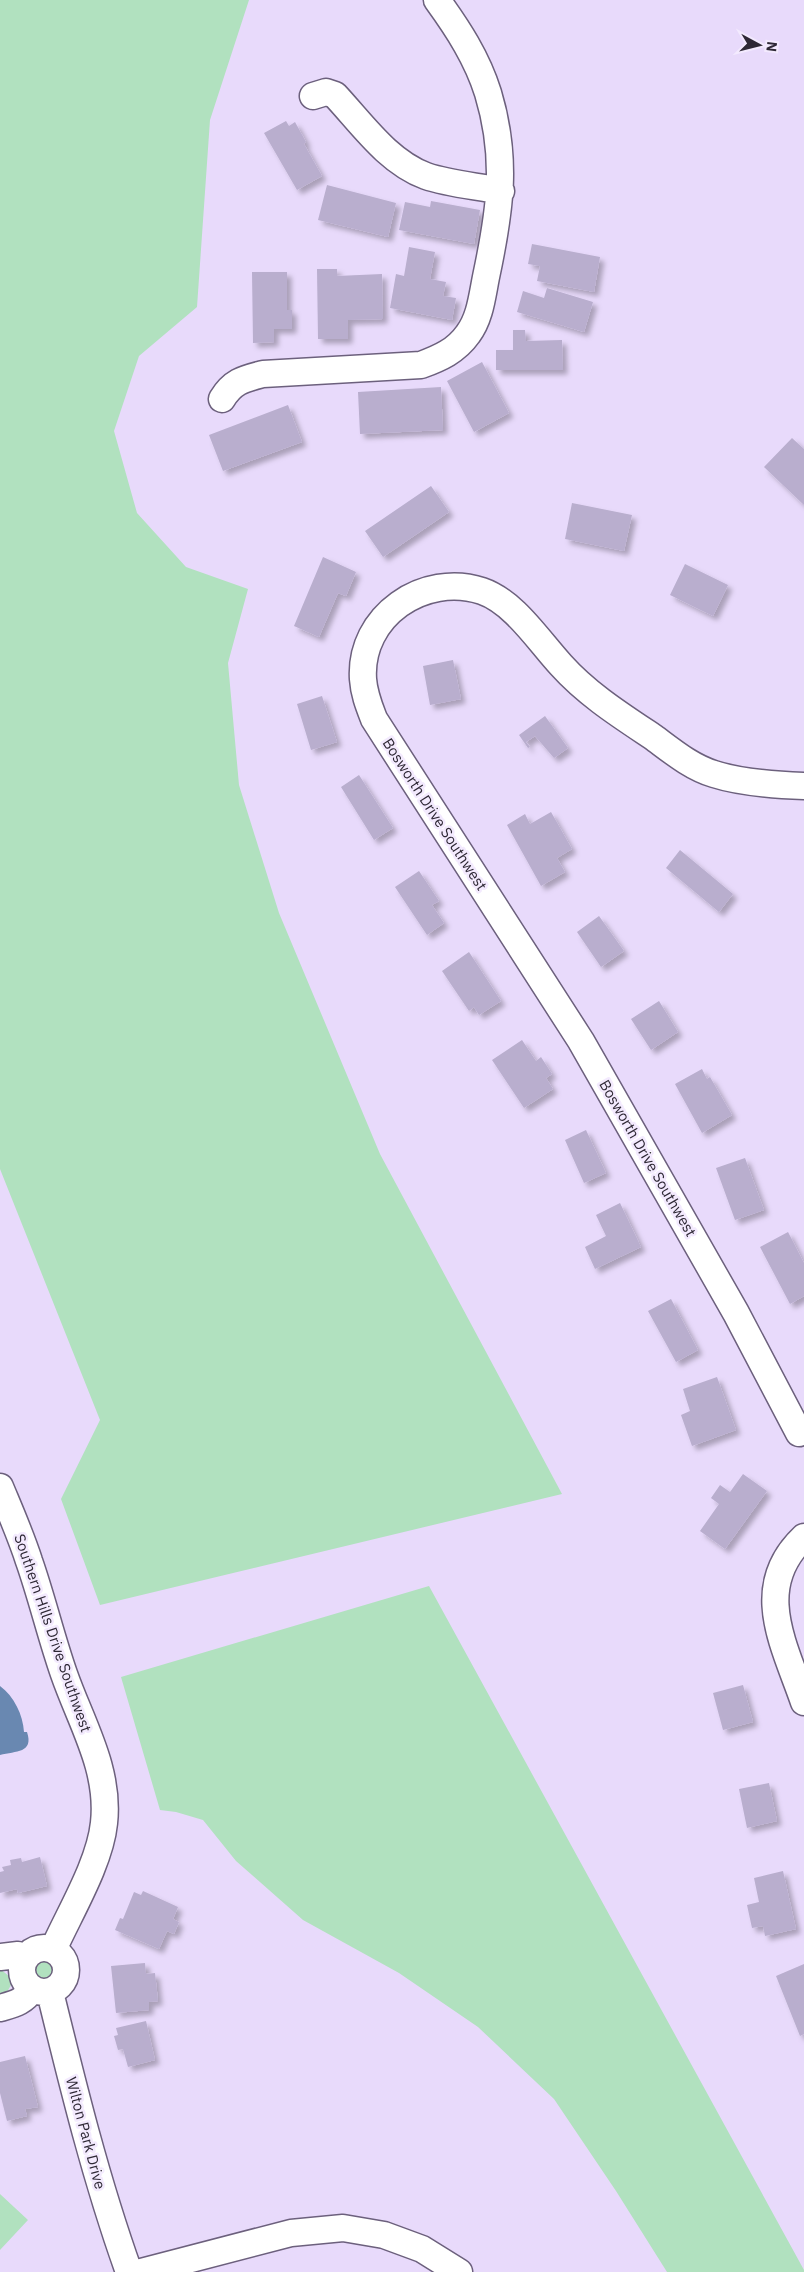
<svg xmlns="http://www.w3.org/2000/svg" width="804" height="2272" font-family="'IBM Plex Sans',sans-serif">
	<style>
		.green { fill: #b1e1bf }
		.water { fill: #6988b1 }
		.building { fill: #b9aece; filter: url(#shadow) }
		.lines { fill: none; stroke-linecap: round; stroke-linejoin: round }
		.minor-casing { stroke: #6c607d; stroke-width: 29 }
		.minor { stroke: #fff; stroke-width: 26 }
		.labels { text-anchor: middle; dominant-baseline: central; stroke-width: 5; stroke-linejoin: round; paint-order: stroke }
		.street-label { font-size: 15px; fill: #2e2835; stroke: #f3eafe }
	</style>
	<defs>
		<filter id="shadow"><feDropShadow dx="4.5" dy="4.5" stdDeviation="2.5" flood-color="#0004"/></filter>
	</defs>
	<rect width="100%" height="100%" fill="#e8dafb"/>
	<path class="green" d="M0,0H249L210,120L197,307L139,356L114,431L137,513L186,567L248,589L228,663L239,785L279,913L380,1154L562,1494L100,1605L61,1499L100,1420L0,1169Z
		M429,1586L804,2270V2272H667L616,2191L554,2099L478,2027L399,1973L303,1920L236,1861L203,1820L176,1812L160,1810L121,1677Z
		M30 1970a14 14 0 1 1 28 0a14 14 0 1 1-28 0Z
		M0,1969L9,1976L11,1985L6,1994L0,1996Z
		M0,2194L28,2220L0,2250Z"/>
	<path class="water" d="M0,1686C14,1696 23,1715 24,1732H27C34,1753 16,1751 0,1755Z"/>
	<path class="building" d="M286,121L289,126L295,122L306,142L304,144L322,176L297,190L264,133Z
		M327,185L396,203L388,237L318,220Z
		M431,201L480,210L474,244L399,230L405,202L430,207Z
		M532,244L600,257L594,292L537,281L540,266L528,264Z
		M409,247L435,252L430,279L446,282L443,296L456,298L452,320L390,308L396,274L404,276Z
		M317,269H337V276L382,274L383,319L348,320V339H318Z
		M252,272H287V310H292V329H274V342L253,343Z
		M547,288L593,302L584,332L517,312L523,291L544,298Z
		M513,330H525L526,341L562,340L563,370H496V350H513Z
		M482,362L509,413L474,432L447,381Z
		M441,387L443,430L360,434L358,392Z
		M288,405L302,442L223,471L209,435Z
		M792,438L804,449V505L764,467Z
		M431,486L449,512L383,557L365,531Z
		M572,503L632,515L624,551L565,539Z
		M323,557L356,572L346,596L338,593L319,637L294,626Z
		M685,564L728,585L713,616L670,595Z
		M453,660L461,699L430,705L423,666Z
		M322,696L337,742L311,750L297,704Z
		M545,716L568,748L554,758L535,736L526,742L530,747L528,748L519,735Z
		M359,775L393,828L374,840L341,787Z
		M551,812L572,849L557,858L565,872L541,886L507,825L525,814L530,824Z
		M680,850L733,894L719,912L666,868Z
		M419,871L439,901L432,905L444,923L427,935L395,887Z
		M599,916L624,951L601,967L577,932Z
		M469,952L501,1001L479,1015L474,1007L469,1011L442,971Z
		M659,1001L678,1032L651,1050L631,1019Z
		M522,1040L536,1061L541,1057L552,1074L546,1078L553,1089L524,1108L492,1060Z
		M702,1069L707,1079L710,1077L732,1115L702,1133L675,1084Z
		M586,1130L606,1173L584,1183L565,1140Z
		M745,1158L764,1210L735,1220L716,1168Z
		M620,1203L641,1247L595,1269L585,1247L606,1236L596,1215Z
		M788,1232L804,1263V1296L790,1304L760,1247Z
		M671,1299L698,1350L676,1362L648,1311Z
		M717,1377L736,1430L692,1446L681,1415L690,1411L683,1389Z
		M743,1474L767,1491L725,1549L700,1531L719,1504L711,1498L720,1485L730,1492Z
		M743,1685L753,1722L723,1730L713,1693Z
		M769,1783L777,1821L747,1828L739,1789Z
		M40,1857L47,1886L18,1893L17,1889L0,1893V1872L4,1871L2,1867L11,1865L10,1860L21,1858L22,1862Z
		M783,1871L796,1929L765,1936L763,1926L752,1928L747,1905L759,1902L754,1878Z
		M143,1891L178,1907L173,1919L179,1922L174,1934L167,1931L159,1949L115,1930L120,1918L123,1919L134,1892L141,1895Z
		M145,1963L146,1974L155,1973L158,2001L149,2002V2010L116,2013L111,1966Z
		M804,1964V2034L800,2036L776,1976Z
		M146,2021L155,2060L128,2067L123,2049L118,2050L114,2036L118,2035L116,2028Z
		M25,2056L38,2107L25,2109L27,2116L7,2121L0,2093V2062Z"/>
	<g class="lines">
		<defs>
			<path id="minor" d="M313,96L326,92L335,95C362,124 388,162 426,176C449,184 477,186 501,191
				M222,399C233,381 244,379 263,374L421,365C440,358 456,351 468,334C480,318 482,297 486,277C500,211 508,159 488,93C477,58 458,29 437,0
				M799,1433L736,1313L581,1041L374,719C369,706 364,694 363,679C359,616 424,572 482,591C514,602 538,640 561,665C587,694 620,715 653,737C672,751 691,767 714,774C742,783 775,785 804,786
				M0,1487C10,1511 21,1536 29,1561C42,1598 51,1637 64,1674C81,1723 110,1769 104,1823C100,1863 70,1912 53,1950
				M804,1537C751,1587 784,1644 804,1702
				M22 1970a22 22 0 1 1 44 0a22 22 0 1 1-44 0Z
				M0,1957L18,1955L24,1958
				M50,1992C73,2086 96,2180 129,2272
				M0,2008C14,2004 24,2002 32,1989
				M141,2272L291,2233L343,2228L384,2235L422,2249L459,2272"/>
		</defs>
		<use href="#minor" class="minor-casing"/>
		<use href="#minor" class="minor"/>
	</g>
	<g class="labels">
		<g class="street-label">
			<text transform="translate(435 814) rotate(57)">Bosworth Drive Southwest</text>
			<text transform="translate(648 1158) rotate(60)">Bosworth Drive Southwest</text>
			<text transform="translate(53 1633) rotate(71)">Southern Hills Drive Southwest</text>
			<text transform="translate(86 2133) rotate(75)">Wilton Park Drive</text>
		</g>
	</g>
	<g transform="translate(759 45) rotate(97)" stroke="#f3eafe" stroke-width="4" paint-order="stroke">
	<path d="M0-4L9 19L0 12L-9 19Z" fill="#2e2835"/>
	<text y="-8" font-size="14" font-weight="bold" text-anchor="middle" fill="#2e2835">N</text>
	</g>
</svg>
